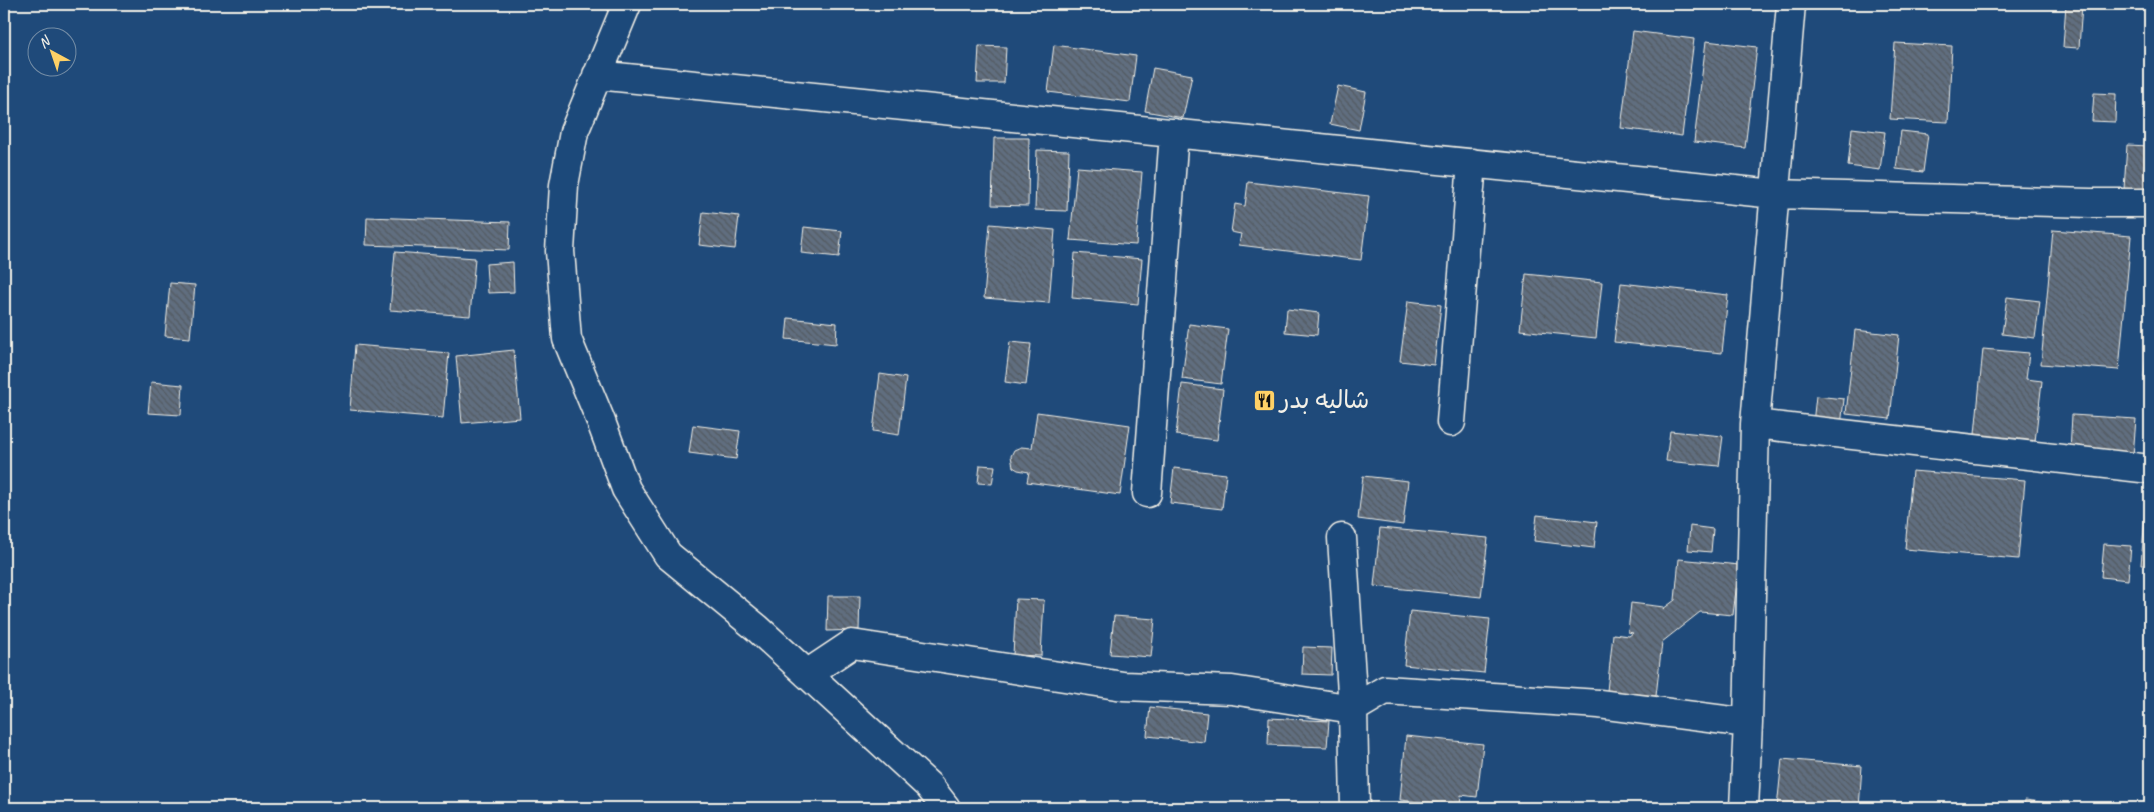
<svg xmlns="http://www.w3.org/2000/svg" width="2154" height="812" font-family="Caveat,'Playpen Sans Arabic',sans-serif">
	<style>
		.building { fill: url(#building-back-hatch); stroke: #f4f1e8 }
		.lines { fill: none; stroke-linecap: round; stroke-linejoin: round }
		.minor-casing { stroke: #f4f1e8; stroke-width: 31 }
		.minor { stroke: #1f4a7a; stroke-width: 28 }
		.labels { text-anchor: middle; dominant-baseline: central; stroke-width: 4.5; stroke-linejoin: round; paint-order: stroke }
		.poi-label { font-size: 25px; fill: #f4f1e8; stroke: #1f4a7a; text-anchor: start }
	</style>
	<defs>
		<pattern id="building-back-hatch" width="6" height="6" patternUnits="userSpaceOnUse" patternTransform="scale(1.25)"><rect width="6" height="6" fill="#606e7f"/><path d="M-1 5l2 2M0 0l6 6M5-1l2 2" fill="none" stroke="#535960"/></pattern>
	</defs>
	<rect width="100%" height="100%" fill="#1f4a7a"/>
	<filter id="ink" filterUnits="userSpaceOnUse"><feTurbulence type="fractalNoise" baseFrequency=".02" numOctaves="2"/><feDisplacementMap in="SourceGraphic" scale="10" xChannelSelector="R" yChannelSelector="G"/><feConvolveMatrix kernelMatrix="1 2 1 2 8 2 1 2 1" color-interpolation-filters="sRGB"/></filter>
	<g filter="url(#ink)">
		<path class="building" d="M2066,4H2082L2079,48L2063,47Z
			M1633,31L1694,39L1682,136L1621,128Z
			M1706,41L1757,47L1745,148L1694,142Z
			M1895,43L1952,46L1948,122L1890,119Z
			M1054,45L1136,56L1130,102L1048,92Z
			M979,46L1006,47L1004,83H977Z
			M1153,68L1192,75L1183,118L1145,111Z
			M1338,86L1366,92L1359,130L1330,124Z
			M2094,93L2116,94L2115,122L2092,121Z
			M1852,128L1885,132L1880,170L1848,166Z
			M1901,131L1928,134L1923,172L1896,169Z
			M994,138H1029L1028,206L992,205Z
			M2127,145L2150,146V191L2124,189Z
			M1037,150L1069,151L1067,211L1035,210Z
			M1077,167L1142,172L1136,245L1070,240Z
			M1248,182L1369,196L1361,260L1239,245L1241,234L1231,232L1235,204L1245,206Z
			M703,212L739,216L735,249L699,245Z
			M367,217L510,222L509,250L366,245Z
			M990,224L1055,230L1049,303L984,298Z
			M804,227L842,231L839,257L801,253Z
			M2053,230L2131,236L2119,370L2041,364Z
			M395,252L475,258L470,316L390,310Z
			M1075,253L1142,259L1138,304L1072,298Z
			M513,262L514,292L488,293L486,264Z
			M1526,274L1602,282L1596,338L1520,330Z
			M170,283L195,285L190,338L165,336Z
			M1621,283L1728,295L1722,353L1614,342Z
			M2007,297L2040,301L2035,338L2002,334Z
			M1408,301L1441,305L1434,365L1400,361Z
			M1287,309L1319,313L1317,335L1285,332Z
			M2150,309V378L2144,377Z
			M788,318L837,323L836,344L786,339Z
			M1189,324L1228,329L1221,384L1182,379Z
			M1855,330L1899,335L1890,419L1846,414Z
			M1010,342L1031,344L1026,385L1005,382Z
			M355,345L449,353L443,418L350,410Z
			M1983,349L2029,353L2026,379L2042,381L2034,450L1974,445Z
			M514,350L520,418L462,423L456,356Z
			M880,374L906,378L899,435L873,431Z
			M151,382L183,385L181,415L148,413Z
			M1182,384L1223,389L1217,440L1176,435Z
			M1816,396L1844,399L1841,426L1813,423Z
			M1037,412L1130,425L1120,495L1027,482L1029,472L1018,470L1013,467L1011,456L1014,450L1021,447L1032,448Z
			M2072,415L2136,419L2133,456L2070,452Z
			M693,425L740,431L736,459L689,453Z
			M1670,431L1723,436L1719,466L1666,461Z
			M980,465L995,466L992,484L978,483Z
			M1174,468L1226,474L1222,509L1170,503Z
			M1912,471L2025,480L2018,559L1905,549Z
			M1363,476L1408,481L1403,525L1358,519Z
			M2147,492H2150V566L2141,565Z
			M1537,515L1597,522L1594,548L1534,541Z
			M1690,526L1713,529L1711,552L1688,550Z
			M1380,528L1488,538L1481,597L1374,586Z
			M2104,544L2131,546L2128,580L2101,577Z
			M1679,559L1739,565L1733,615L1700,612L1662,642L1656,696L1607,691L1613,634L1629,636L1633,633L1628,632L1631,603L1664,607L1663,609L1675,600Z
			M828,596H860L859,630L827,631Z
			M1016,599L1044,600L1041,656L1013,655Z
			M1410,611L1490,619L1484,673L1404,665Z
			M1114,616L1155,619L1151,657L1110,654Z
			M1303,647L1332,648L1331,675L1302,674Z
			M1150,707L1207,713L1204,742L1147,736Z
			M1269,718L1329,721L1327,747L1268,745Z
			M1406,736L1483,744L1477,797L1461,795L1460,806L1400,800Z
			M1782,759L1862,766L1859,808H1777Z
			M2025,800L2056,804L2055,808H2024Z"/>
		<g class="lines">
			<defs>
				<path id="minor" d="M627,4L574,132L564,185L560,251L567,339L600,419L626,489L668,555L757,628L867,729L929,786L946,808
					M597,75L1775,194L2090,203H2150
					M1451,422L1472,163
					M1755,424L2150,469
					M1147,493L1174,133
					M1342,538L1353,709L1355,808
					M807,674L852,644L1123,686L1232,690L1353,709L1385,690L1599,704L1748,723L1755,424L1791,4
					M1744,808L1748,723"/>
			</defs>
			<use href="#minor" class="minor-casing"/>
			<use href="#minor" class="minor"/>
		</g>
	</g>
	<defs>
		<symbol id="restaurant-square" viewBox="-11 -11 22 22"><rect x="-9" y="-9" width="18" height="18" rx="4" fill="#ffd166" stroke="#1f4a7a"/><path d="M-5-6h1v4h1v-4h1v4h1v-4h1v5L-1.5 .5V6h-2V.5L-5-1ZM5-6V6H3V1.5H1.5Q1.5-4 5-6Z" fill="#111"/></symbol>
	</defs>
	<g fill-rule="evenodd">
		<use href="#restaurant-square" x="1252" y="388" width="25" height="25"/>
	</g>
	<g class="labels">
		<g class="poi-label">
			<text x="1280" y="400">شاليه بدر</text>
		</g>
	</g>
	<rect width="2154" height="812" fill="none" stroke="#1f4a7a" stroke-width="20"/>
	<rect x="10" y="10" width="2134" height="792" fill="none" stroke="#f4f1e8" stroke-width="2" filter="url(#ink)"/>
	<g transform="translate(52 52) rotate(320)"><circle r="24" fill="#1f4a7a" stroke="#748da6"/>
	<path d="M0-4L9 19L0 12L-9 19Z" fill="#ffd166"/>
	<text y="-8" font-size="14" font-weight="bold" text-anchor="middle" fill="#f4f1e8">N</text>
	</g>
</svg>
